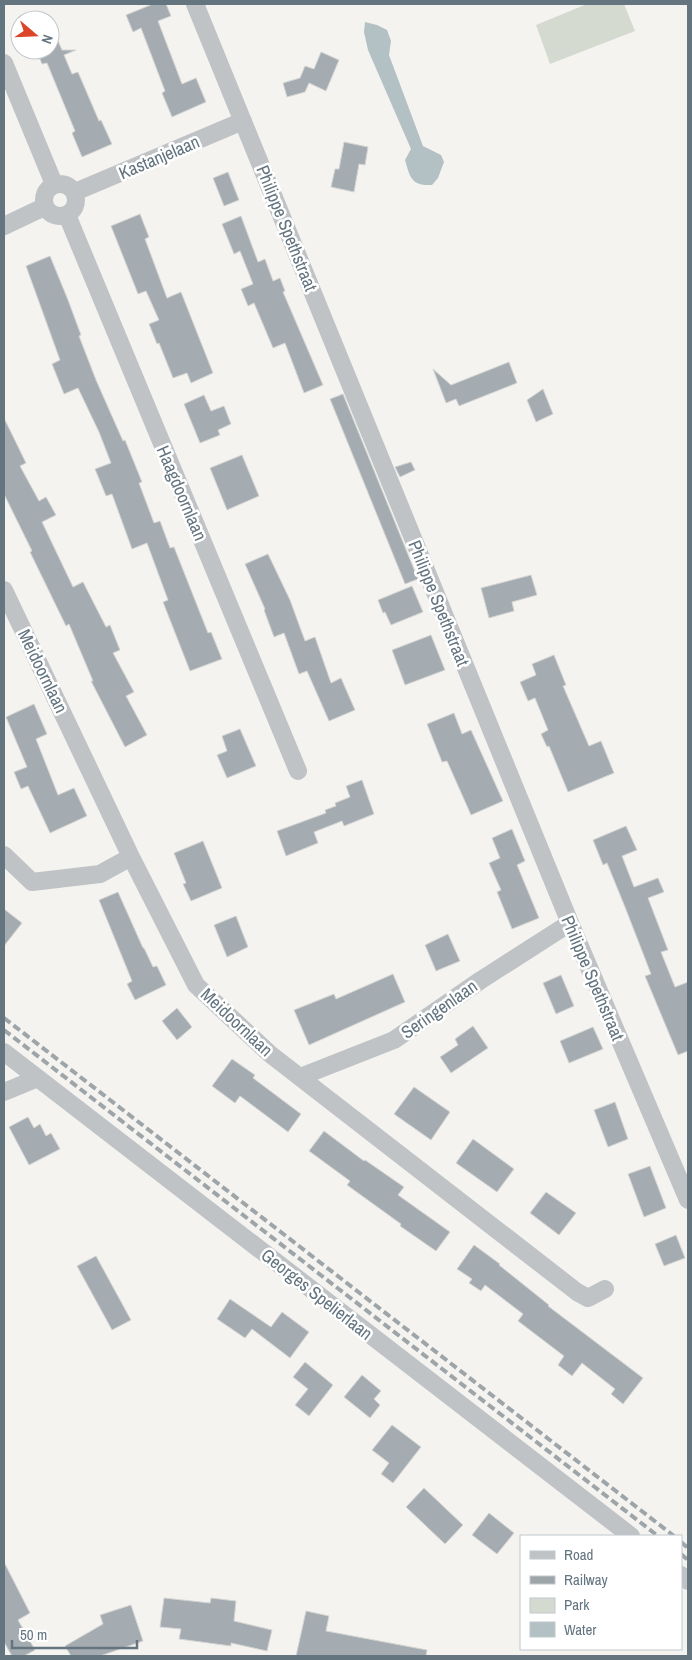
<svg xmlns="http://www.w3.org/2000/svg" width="692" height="1660" font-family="'Archivo Narrow',sans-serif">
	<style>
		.green { fill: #d5dad1 }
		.water { fill: #b3c1c4 }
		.building { fill: #a4acb1; stroke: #d5d5d3 }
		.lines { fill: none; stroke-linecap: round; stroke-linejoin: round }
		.minor { stroke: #bfc3c6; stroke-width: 18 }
		.rail { stroke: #9ea5a9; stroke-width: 4; stroke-dasharray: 8 4; stroke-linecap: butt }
		.labels { text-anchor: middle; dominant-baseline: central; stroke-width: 5; stroke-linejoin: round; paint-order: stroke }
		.street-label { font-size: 18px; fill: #647580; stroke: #fff }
	</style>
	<rect width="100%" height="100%" fill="#f4f3f0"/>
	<path class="green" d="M587,4H624L635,31L550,64L536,25Z"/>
	<path class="water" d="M365,22L377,25L387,30L391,41L389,55L423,146L441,155L444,162L438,178L432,185C411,186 410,177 405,160L411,149L368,50L364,32Z"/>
	<path class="building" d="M153,4H166L171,16L158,21L182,84L196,78L206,102L172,117L162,93L165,91L141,28L133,32L126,15Z
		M50,23L62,50H76L64,55L72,74L78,72L99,121L101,120L112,144L82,157L72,133L75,131L47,63L42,64L36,50H50Z
		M321,52L339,60L326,91L309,83L305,92L287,97L283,83L300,78L305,66L314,69Z
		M344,142L368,147L365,165L359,164L354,192L331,187L335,169H339Z
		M228,172L239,200L224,206L213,178Z
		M140,214L149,237L145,239L167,298L181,292L213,373L191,383L187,373L173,378L159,343L157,344L149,324L159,320L146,291L138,294L111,226Z
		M241,216L258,262L265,259L273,281L280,278L285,291L283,292L323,385L304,393L285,343L273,348L254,303L248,306L241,289L253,284L240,251L234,254L222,224Z
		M50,256L68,300L81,335L79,336L96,380L123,441L125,440L142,482L139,483L154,523L160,521L170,548L174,547L208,633L211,632L222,659L190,671L163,602L168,600L147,543L132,549L112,494L106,496L95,469L111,463L99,432L78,388L64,394L52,364L60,360L26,266Z
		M509,362L517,383L459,406L456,399L446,403L433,369L451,385Z
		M543,389L553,414L536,422L527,400Z
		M343,394L418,579L405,584L330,399Z
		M204,395L211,411L224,406L231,424L218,430L220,435L200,443L184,404Z
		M4,418L26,463L20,466L39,501L46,497L56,515L42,522L73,587L83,582L106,627L110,625L120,650L113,653L134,692L126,696L147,735L125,747L91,681H93L69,624L66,626L30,552L32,551L4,494Z
		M242,455L259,496L227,510L210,468Z
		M411,462L415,470L400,477L395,467Z
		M268,554L290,600L305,641L315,637L331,683L341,678L355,710L329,721L307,671L299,674L284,633L274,637L264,610L265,609L245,564Z
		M531,575L537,595L512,602L514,611L489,618L481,588Z
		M412,586L423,612L391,625L385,612L383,613L378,600Z
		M431,635L445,670L405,685L392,650Z
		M554,655L566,685L563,686L589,746L601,741L614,773L568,792L549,746L547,747L541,734L548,730L535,698L528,701L520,682L536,675L532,664Z
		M34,704L47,734L36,739L58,795L74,788L87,816L50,833L28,786L21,789L14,772L27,767L6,717Z
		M454,713L462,734L471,730L503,801L471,815L447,761L442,762L427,724Z
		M240,729L256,766L227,778L217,755L227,751L222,736Z
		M362,780L374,814L344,826L342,821L314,832L318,843L286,856L277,831L326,813L325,810L336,806L335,803L350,797L346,786Z
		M626,826L637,850L622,856L634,887L658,878L664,892L648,898L668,950L661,952L675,987L688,982V1051L678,1055L645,976L651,974L625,907L607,863L603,865L593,840Z
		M512,829L525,861L517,865L539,918L512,929L497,892L501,890L489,863L500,858L492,838Z
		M203,841L222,888L191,901L183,884L186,883L174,853Z
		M118,892L143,948H144L153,967L157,966L166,985L135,1000L127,984L132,981L99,900Z
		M4,909L22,923L4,946Z
		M236,916L248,947L227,957L214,925Z
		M448,934L460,961L436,971L425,945Z
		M393,974L405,1002L309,1045L294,1010L334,994L336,999Z
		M561,975L574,1006L556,1014L543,983Z
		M177,1008L192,1027L177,1040L162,1021Z
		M473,1026L488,1048L451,1073L440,1057L458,1045L455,1039Z
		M593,1027L603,1049L569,1063L560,1041Z
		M232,1059L255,1075L253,1078L301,1114L288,1132L240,1096L235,1103L212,1086Z
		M414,1087L450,1112L431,1140L394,1114Z
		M615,1102L628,1139L608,1147L594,1110Z
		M28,1117L34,1128L40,1124L46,1136L51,1133L60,1149L29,1165L9,1127Z
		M324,1131L364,1161L365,1160L404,1187L398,1195L450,1232L436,1251L400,1226L401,1224L347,1185L350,1181L309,1151Z
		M473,1139L514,1169L497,1192L456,1163Z
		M650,1166L666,1208L644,1217L628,1174Z
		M546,1192L576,1213L559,1235L530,1213Z
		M676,1235L685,1258L664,1266L655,1244Z
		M474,1245L500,1264L499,1265L549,1305L548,1306L643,1378L623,1404L611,1394L615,1389L582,1363L572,1376L558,1365L564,1356L518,1321L523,1314L485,1285L481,1291L469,1283L472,1279L457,1269Z
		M96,1256L131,1320L112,1330L77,1266Z
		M230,1299L271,1327L282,1312L309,1332L290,1358L252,1329L245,1338L217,1319Z
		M305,1362L333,1385L309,1416L295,1405L308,1389L293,1377Z
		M362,1375L381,1391L374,1399L380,1405L370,1418L344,1397Z
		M392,1425L421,1447L393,1483L381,1474L389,1463L372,1450Z
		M424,1488L463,1525L445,1544L406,1507Z
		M489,1513L514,1533L497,1554L472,1535Z
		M4,1562L30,1613L18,1620L35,1650L24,1656H12L4,1642Z
		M164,1598L210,1603L211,1598L236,1601L234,1621L272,1630L267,1651L231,1643V1646L179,1639L181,1629L160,1627Z
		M131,1605L143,1641L100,1656H71L65,1646L103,1624L100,1615Z
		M306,1611L329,1616L326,1631L427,1650L426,1656H296Z"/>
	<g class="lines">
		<path class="minor" d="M195,4L570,923L688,1200
			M4,63L54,184
			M44 200a16 16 0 1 1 32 0a16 16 0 1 1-32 0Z
			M75,192L243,121
			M67,215L298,771
			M4,226L44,207
			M4,590L131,857L196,985L270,1054L577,1292L588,1298L605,1289
			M4,855L32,882L100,874L131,857
			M4,1052L631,1536
			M300,1077L394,1040L481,980L570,923
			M4,1092L38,1078
			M681,1575L688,1581"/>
		<path class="rail" d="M4,1018L674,1536
			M4,1030L658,1536
			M681,1542L688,1548
			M681,1554L688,1560"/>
	</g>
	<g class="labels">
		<g class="street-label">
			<text transform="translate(159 157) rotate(-23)">Kastanjelaan</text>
			<text transform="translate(287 228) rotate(68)">Philippe Spethstraat</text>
			<text transform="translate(182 493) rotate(67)">Haagdoornlaan</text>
			<text transform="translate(439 603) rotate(68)">Philippe Spethstraat</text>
			<text transform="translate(43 671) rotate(64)">Meidoornlaan</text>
			<text transform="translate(593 978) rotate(67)">Philippe Spethstraat</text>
			<text transform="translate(439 1009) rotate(-35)">Seringenlaan</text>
			<text transform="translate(237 1022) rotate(43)">Meidoornlaan</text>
			<text transform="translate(317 1294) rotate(38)">Georges Spelierlaan</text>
		</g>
	</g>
	<rect width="692" height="1660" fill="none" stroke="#647580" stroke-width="10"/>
	<rect x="520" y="1535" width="162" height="115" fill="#ffffff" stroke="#c1c8cc"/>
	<rect x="530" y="1551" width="25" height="8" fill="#bfc3c6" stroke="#c1c8cc"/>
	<text x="564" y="1560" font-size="15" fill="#647580">Road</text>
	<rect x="530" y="1576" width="25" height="8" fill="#9ea5a9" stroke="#c1c8cc"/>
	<text x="564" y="1585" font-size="15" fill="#647580">Railway</text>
	<rect x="530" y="1598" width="25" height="15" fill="#d5dad1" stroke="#c1c8cc"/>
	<text x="564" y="1610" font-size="15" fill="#647580">Park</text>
	<rect x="530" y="1622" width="25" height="15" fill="#b3c1c4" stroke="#c1c8cc"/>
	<text x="564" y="1635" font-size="15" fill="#647580">Water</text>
	<g transform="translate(35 35) rotate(109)"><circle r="24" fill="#ffffff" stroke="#c1c8cc"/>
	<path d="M0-4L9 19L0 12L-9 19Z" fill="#db4529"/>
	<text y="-8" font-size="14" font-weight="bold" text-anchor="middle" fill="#647580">N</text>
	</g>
	<path d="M12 1640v8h125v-8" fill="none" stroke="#647580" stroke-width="2.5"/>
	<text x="20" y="1640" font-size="15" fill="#647580" stroke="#ffffff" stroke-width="4" paint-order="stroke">50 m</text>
</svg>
